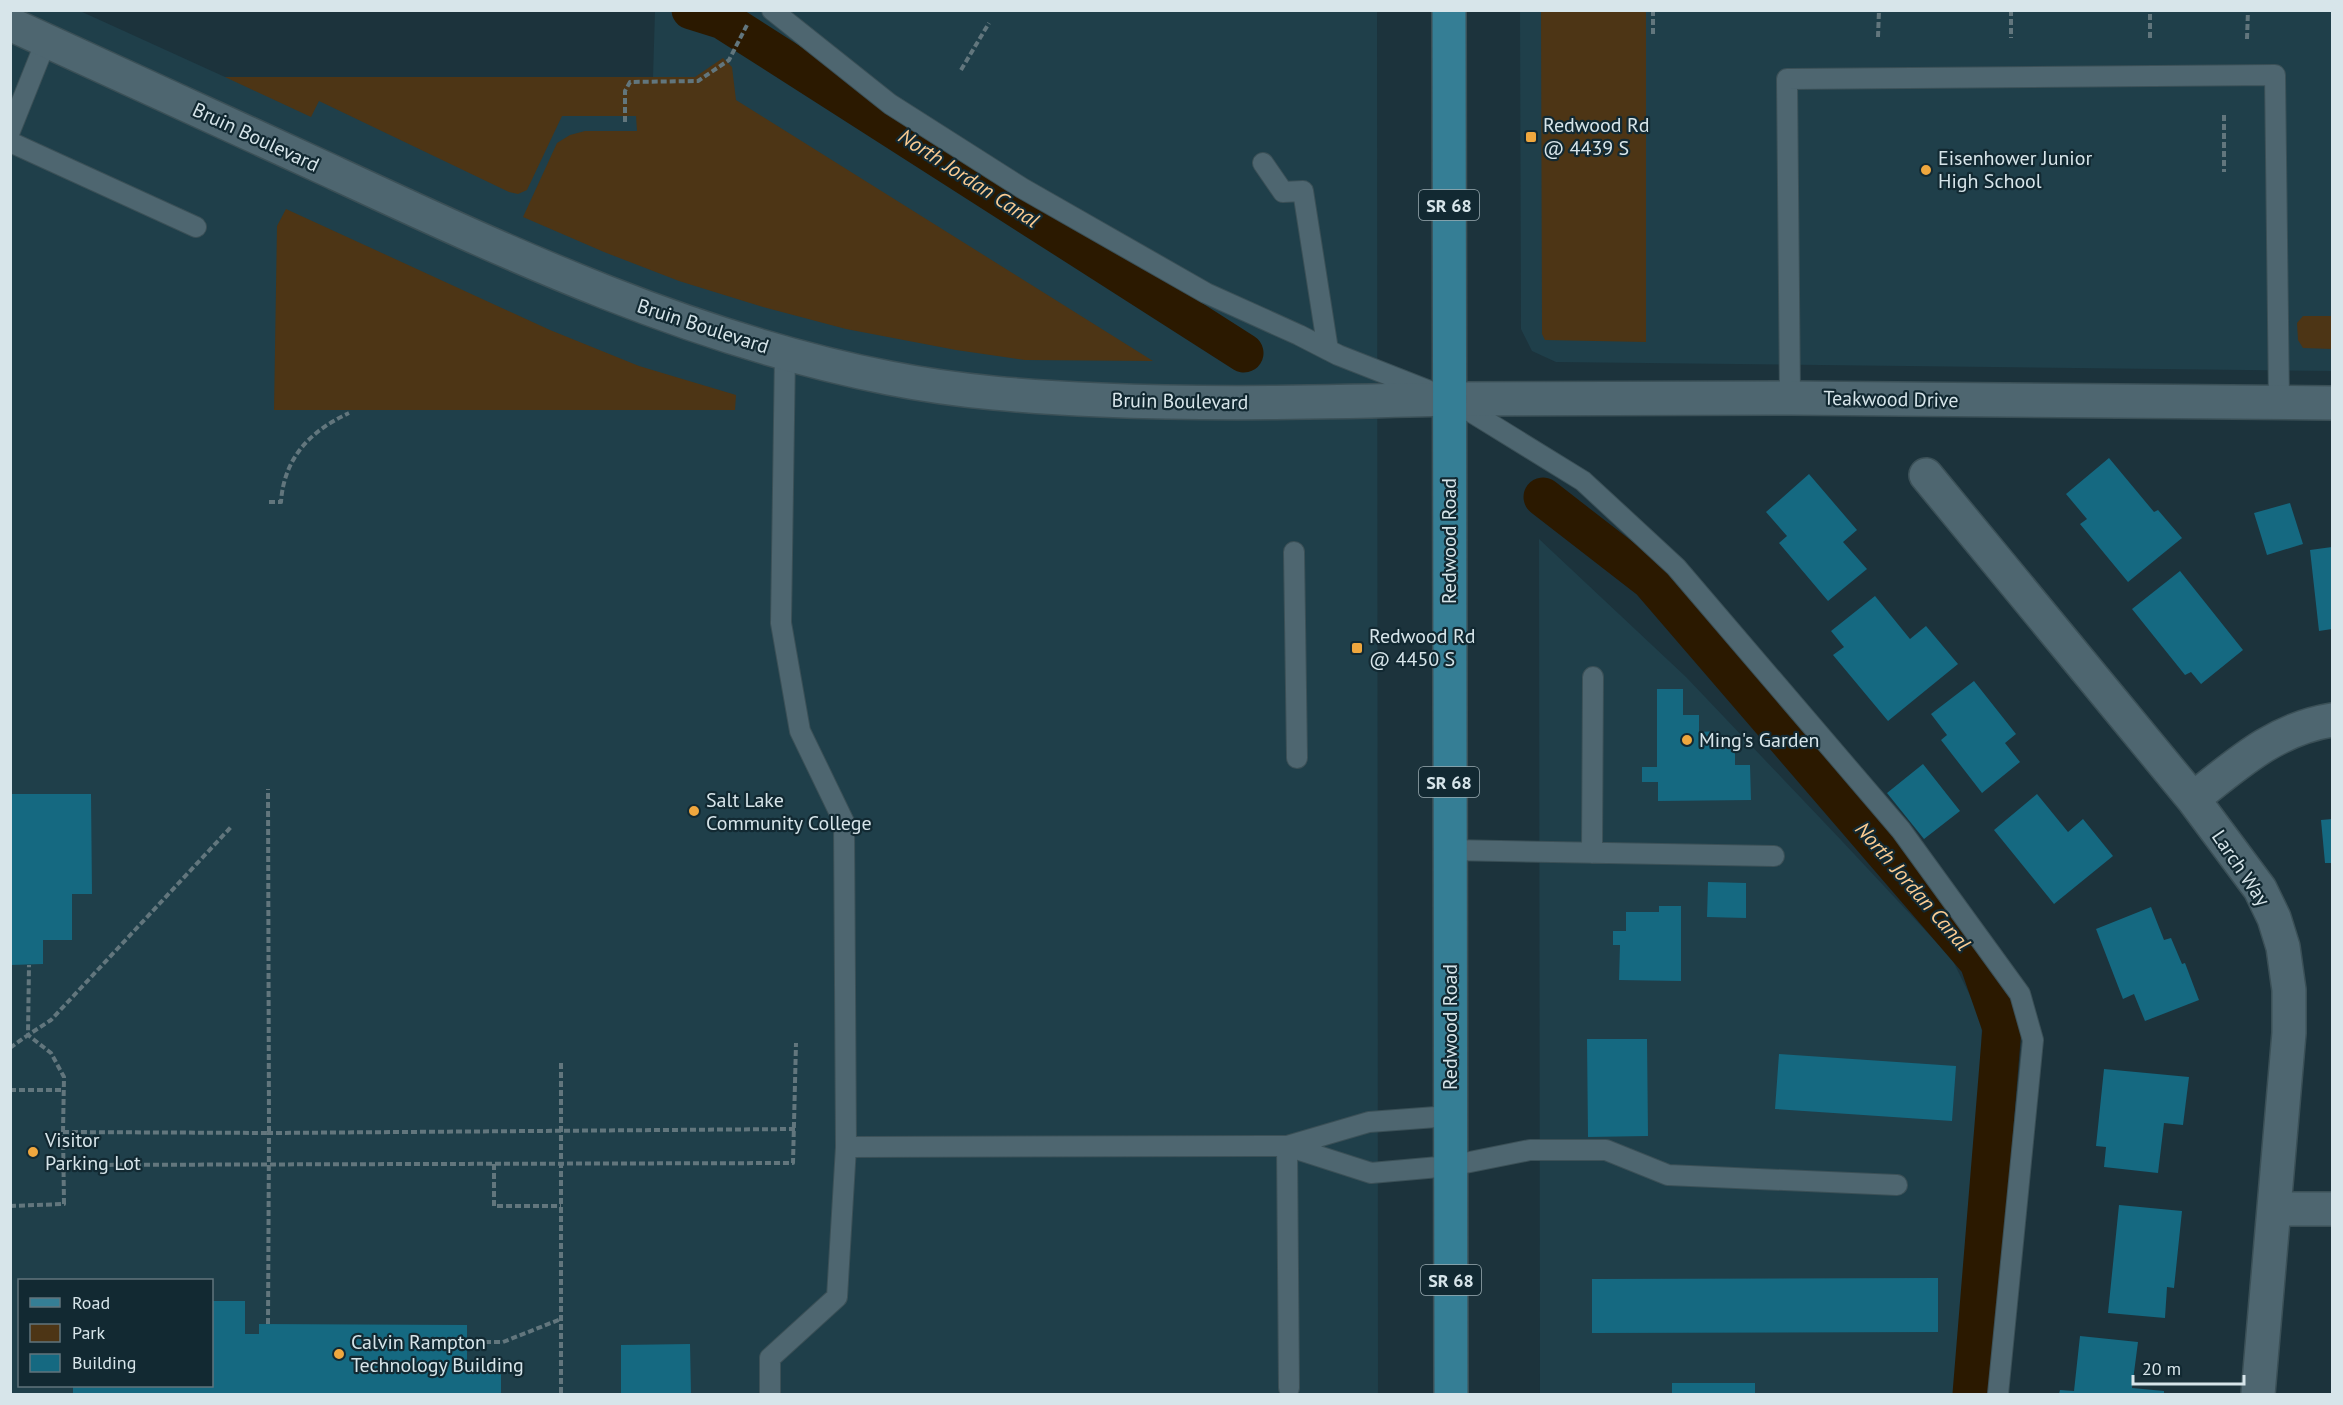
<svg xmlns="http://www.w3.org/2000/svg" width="2343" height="1405" font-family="'PT Sans',sans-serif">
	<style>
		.built { fill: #1f3f4a; fill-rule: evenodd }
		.green { fill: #4d3515 }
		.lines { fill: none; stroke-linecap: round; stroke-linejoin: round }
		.canal { stroke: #2b1900; stroke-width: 39 }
		.building { fill: #156981 }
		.service-casing { stroke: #3b5057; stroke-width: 22 }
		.minor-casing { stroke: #3b5057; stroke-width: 36 }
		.tertiary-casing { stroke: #3b5057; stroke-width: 36 }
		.primary-casing { stroke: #3b5057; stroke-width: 36 }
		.path { stroke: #62767d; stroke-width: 4; stroke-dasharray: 6 3; stroke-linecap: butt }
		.service { stroke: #4e6670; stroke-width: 20 }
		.minor { stroke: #4e6670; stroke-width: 33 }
		.tertiary { stroke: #4e6670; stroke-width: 33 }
		.primary { stroke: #357e95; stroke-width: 33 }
		.poi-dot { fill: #efa73e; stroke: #122932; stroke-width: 2 }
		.labels { text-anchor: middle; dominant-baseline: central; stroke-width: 4.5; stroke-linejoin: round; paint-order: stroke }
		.shield { fill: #122932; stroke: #9cadb3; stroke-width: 1.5 }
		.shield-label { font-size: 18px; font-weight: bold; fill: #d7e5ea }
		.poi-label { font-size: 20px; fill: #d7e5ea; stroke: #122932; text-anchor: start }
		.street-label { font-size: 20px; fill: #d7e5ea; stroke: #122932 }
		.water-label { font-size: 21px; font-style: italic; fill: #fbcc92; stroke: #122932 }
	</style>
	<rect width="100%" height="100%" fill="#1c333c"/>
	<path class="built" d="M10,11H80L225,77H653L655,11H1377L1378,1394H11ZM20,1280H212V1386H20Z
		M1520,11H2332V371L1556,362L1532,351L1521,329Z
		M1539,539L1686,677L1841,840L1952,959L1982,1020L1979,1098L1955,1394H1540Z"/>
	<path class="green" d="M1541,11H1646V342L1545,340L1542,334Z
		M723,58L732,67L736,100L1153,361L1025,360L956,350L846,329L763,307L679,281L604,252L523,217L557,143L570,135L585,131H637L636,116H562L527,190L518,194L509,192L319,101L311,117L225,77H695Z
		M286,209L550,330L639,366L736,395L735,410H274L277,226Z
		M2303,316H2332V349L2303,348L2298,340L2297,323Z"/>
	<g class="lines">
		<path class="canal" d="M691,10L723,20L1244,353
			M1543,497L1650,580L1979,962L2002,1028L1972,1394"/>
	</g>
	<path class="building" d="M2109,458L2154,512L2158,510L2182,538L2128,582L2080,524L2087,519L2066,494Z
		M1809,474L1857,530L1843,542L1867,569L1828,601L1779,543L1787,536L1766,512Z
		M2290,503L2303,544L2267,555L2254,513Z
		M2332,547V629L2319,631L2310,550Z
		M2180,571L2243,650L2201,684L2191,672L2185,675L2132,609Z
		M1875,596L1910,639L1926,626L1958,664L1888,721L1833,655L1844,647L1831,631Z
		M1974,681L2016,734L2005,743L2020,762L1982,793L1941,740L1947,735L1931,714Z
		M1657,689H1683V715H1699V732L1718,731V748H1735V765H1750L1751,800L1658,801V782H1642V767H1657Z
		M1923,764L1960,811L1924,839L1887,793Z
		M10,794H91L92,894H72V940H43V964L10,965Z
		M2037,794L2068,832L2083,819L2113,856L2054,904L1994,830Z
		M2332,819V863H2325L2321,820Z
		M1708,882L1746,883V918L1707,917Z
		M1659,906H1681V981L1619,980L1620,945H1613V931H1626V912H1659Z
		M2151,907L2164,940L2171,938L2182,964L2185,963L2199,1000L2145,1021L2134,994L2123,999L2096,929Z
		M1587,1039H1647L1648,1136L1588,1137Z
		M1779,1054L1956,1066L1952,1121L1775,1109Z
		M2104,1069L2189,1077L2183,1125L2164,1123L2158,1173L2104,1167L2106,1147L2096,1146Z
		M2119,1205L2182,1211L2174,1288L2167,1287L2165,1318L2108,1313Z
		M1938,1278V1332L1592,1333V1279Z
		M212,1301H245V1334H259V1324L467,1325V1373H472V1366H501V1394H73V1386H212Z
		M2080,1336L2138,1342L2132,1388L2164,1391V1394H2059L2060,1390L2074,1391Z
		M690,1344L691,1394H621V1345Z
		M1672,1383H1755V1394H1672Z"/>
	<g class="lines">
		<defs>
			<path id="service" d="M772,10L890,104L1022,188L1206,293L1299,335L1338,355L1450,399L1583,481L1676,567L1901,830L2020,994L2033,1040L1998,1394
				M10,131L46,41
				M10,142L196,227
				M1263,163L1283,192L1303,191L1328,350
				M1790,398L1787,79L2275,75L2279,402
				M1294,552L1297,758
				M1449,850L1774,856
				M1592,853L1593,677
				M1287,1146L1371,1173L1450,1166L1530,1150H1606L1668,1175L1897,1185
				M1287,1146L1289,1388
				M846,1147L1287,1146L1369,1122L1450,1116
				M770,1394V1358L837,1297L846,1147L844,822L800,731L781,623L785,353"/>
			<path id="minor" d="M1450,399L1790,398L2332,403
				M1926,475L2193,799L2260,889L2274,918L2283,947L2289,990V1033L2258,1394
				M2193,799C2237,764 2275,729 2332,720
				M2275,1209H2332"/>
			<path id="tertiary" d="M10,24C118,74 227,123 335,173C514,256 695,340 889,378C959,392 1030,397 1101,400C1217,405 1334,402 1450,399"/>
			<path id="primary" d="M1449,10L1451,1394"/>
		</defs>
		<use href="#service" class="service-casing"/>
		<use href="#minor" class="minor-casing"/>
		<use href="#tertiary" class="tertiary-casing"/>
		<use href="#primary" class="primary-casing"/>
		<path class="path" d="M1653,10V36
			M2011,10V38
			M1878,37L1879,10
			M2150,38V10
			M2247,39L2248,10
			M961,70L989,23
			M2224,115V172
			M625,122V91L630,82L698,81L729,60L748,23
			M269,502H281C284,458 310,431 349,413
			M10,1048L28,1035L29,965
			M561,1063V1394
			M10,1090H64
			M63,1132L64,1077L51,1053L28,1035L51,1020L231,827
			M494,1164V1206H561
			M63,1165L793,1163L796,1043
			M10,1206L64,1204L63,1132L269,1133L268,789
			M268,1324L269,1133L796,1129
			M467,1342H503L561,1319"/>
		<use href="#service" class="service"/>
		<use href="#minor" class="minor"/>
		<use href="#tertiary" class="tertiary"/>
		<use href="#primary" class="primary"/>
	</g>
	<g class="poi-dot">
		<rect x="1525" y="131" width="12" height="12" rx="3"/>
		<circle cx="1926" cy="170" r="6"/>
		<rect x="1351" y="642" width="12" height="12" rx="3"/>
		<circle cx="1687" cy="740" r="6"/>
		<circle cx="694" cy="811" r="6"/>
		<circle cx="33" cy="1152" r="6"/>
		<circle cx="339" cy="1354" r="6"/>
	</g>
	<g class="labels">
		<g class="shield">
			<rect x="1419" y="190" width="60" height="30" rx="4.5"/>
			<rect x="1419" y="767" width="60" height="30" rx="4.5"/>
			<rect x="1421" y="1265" width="60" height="30" rx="4.5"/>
		</g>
		<g class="shield-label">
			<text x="1449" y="205">SR 68</text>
			<text x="1449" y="782">SR 68</text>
			<text x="1451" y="1280">SR 68</text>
		</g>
		<g class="poi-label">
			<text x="1543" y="125">Redwood Rd<tspan x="1543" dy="23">@ 4439 S</tspan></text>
			<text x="1938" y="158">Eisenhower Junior<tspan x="1938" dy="23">High School</tspan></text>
			<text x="1369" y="636">Redwood Rd<tspan x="1369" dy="23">@ 4450 S</tspan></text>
			<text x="1699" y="740">Ming's Garden</text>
			<text x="706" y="800">Salt Lake<tspan x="706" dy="23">Community College</tspan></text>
			<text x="45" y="1140">Visitor<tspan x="45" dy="23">Parking Lot</tspan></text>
			<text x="351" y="1342">Calvin Rampton<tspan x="351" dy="23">Technology Building</tspan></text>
		</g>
		<g class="street-label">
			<text transform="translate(256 137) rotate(25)">Bruin Boulevard</text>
			<text transform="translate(703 326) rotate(18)">Bruin Boulevard</text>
			<text transform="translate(1891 399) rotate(1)">Teakwood Drive</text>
			<text transform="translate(1180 401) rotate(1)">Bruin Boulevard</text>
			<text transform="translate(1449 541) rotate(-90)">Redwood Road</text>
			<text transform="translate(2241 868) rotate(56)">Larch Way</text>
			<text transform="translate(1450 1027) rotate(-90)">Redwood Road</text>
		</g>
		<g class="water-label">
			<text transform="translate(969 178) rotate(33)">North Jordan Canal</text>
			<text transform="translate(1913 886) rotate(49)">North Jordan Canal</text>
		</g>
	</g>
	<rect width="2343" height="1405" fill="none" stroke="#d7e5ea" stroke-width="24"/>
	<rect x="18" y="1279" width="195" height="108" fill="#122932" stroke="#61747c" stroke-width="1.5"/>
	<rect x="30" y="1298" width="30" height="9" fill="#357e95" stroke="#61747c" stroke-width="1.5"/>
	<text x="72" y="1309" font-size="18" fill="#d7e5ea">Road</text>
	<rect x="30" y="1324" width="30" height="18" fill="#4d3515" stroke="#61747c" stroke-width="1.5"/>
	<text x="72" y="1339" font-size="18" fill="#d7e5ea">Park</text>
	<rect x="30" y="1354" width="30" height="18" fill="#156981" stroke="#61747c" stroke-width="1.5"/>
	<text x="72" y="1369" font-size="18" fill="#d7e5ea">Building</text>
	<path d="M2133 1375v9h111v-9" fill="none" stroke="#d7e5ea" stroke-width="3"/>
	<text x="2142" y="1375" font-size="18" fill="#d7e5ea" stroke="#122932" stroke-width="4.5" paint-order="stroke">20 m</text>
</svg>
